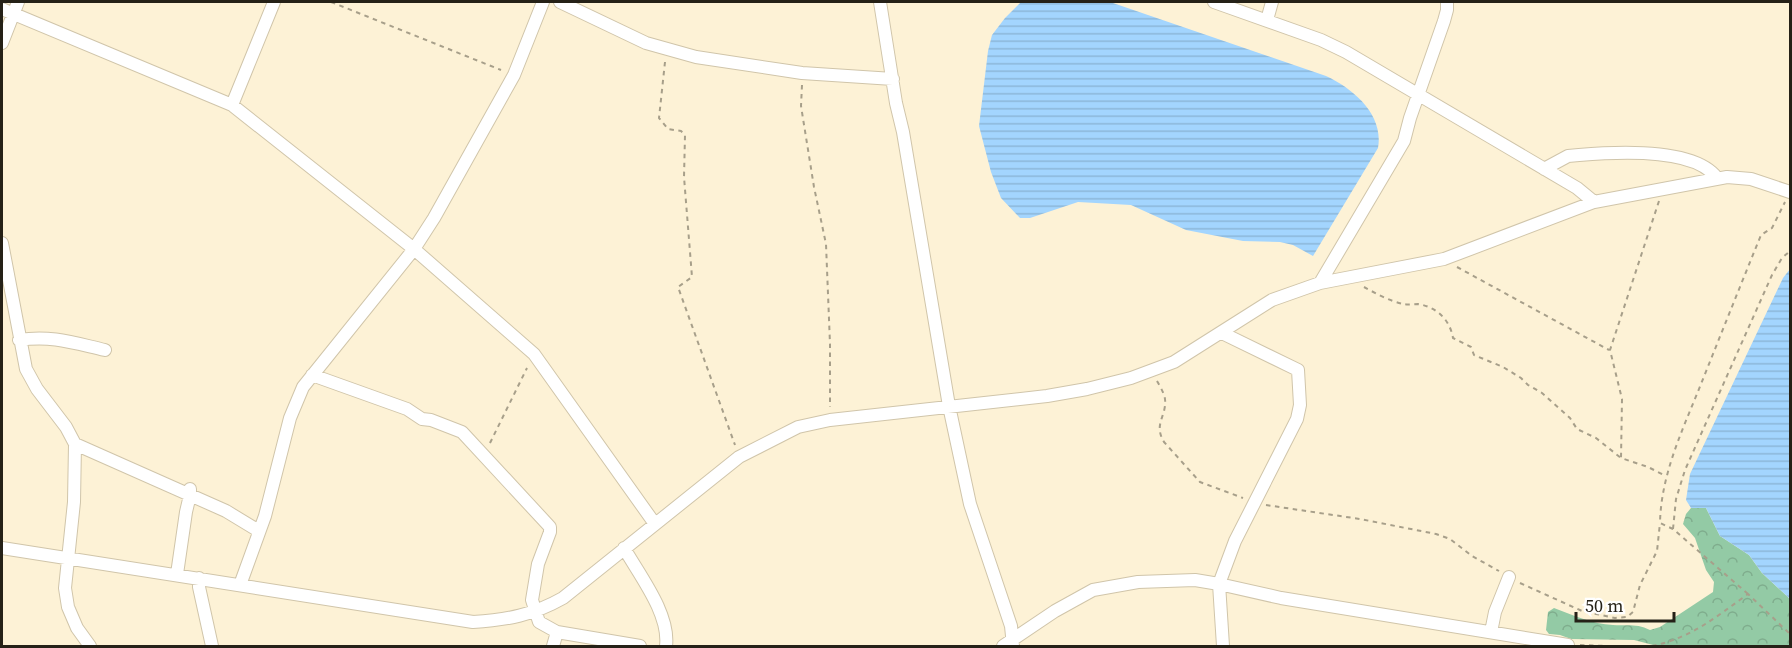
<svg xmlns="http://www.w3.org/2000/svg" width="1792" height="648" font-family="'Source Serif 4',serif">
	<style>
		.forest { fill: url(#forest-crowns) }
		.water { fill: url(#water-rules) }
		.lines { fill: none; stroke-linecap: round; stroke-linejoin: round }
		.street-casing { stroke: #d0c5aa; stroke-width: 14 }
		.path { stroke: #a79f8a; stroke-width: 2; stroke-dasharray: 4.5 4.5; stroke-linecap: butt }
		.street { stroke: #fff; stroke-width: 12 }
	</style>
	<defs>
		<pattern id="forest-crowns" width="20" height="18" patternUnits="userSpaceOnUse" patternTransform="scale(1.5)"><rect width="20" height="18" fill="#93caa5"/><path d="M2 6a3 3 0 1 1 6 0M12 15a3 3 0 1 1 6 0" fill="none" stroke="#7fad8d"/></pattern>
		<pattern id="water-rules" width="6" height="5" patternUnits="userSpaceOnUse" patternTransform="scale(1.5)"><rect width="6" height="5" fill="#a3d5fe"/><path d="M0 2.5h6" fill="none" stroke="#8cb7d9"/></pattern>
	</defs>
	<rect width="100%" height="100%" fill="#fdf2d6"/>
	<path class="forest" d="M1691,508H1706L1720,536L1749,555L1762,573L1790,599V646H1657L1634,640L1571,639L1560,635L1549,634L1546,630L1548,612L1554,608C1573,615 1592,624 1613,625C1627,626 1637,623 1650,630L1660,627L1713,592L1714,582L1706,570L1695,538L1683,524L1686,514Z"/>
	<path class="water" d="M1021,2H1110L1326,76C1354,89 1384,115 1378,148L1313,256L1293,245L1280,242L1243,241L1186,230L1131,205L1078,202L1030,218H1020L1001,198L991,172L979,126L988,51L992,35L1005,18Z
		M1790,269V599L1762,573L1749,555L1720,536L1706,508H1691L1686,500L1690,474L1783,278Z"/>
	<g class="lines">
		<defs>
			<path id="street" d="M560,2L646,43L696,57L802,73L893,79
				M880,2L896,103L903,132L949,406L970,504L1011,626L1013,646
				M1214,2L1321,40L1346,52L1577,188L1594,202
				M2,9L232,105L414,249L534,354L655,524
				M1267,20L1272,2
				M2,43L18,2
				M232,105L274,2
				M1544,169L1568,156L1579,155C1614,152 1694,147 1717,178
				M2,243L26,369L37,389L66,427L75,444L74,502L65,588L68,607L77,628L90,646
				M1320,283L1404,141L1410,118L1444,21L1447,10V2
				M1222,333L1298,370L1300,405L1297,419L1235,541L1219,584L1223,646
				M19,340C52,335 74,343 105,350
				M312,375L407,409L422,419L431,420L462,432L550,527V532L538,564L532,600L539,622L557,632L640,646
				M75,444L226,511L259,531
				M2,548L473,622C507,620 533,615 563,598L739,457L798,427L830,420L1047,396L1087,389L1131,378L1174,362L1272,300L1320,283L1444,259L1594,202L1727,177L1751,179L1790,192
				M624,548C640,576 670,614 666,646
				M177,574L186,512L190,495V489
				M199,578V587L212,646
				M240,585L265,516L290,418L303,387L414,249L434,218L514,75L543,2
				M1491,632L1495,612L1509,577
				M553,646L557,632
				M1003,646L1055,611L1093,590L1138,582L1195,580L1219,584L1281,598L1568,645"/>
		</defs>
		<use href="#street" class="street-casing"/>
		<path class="path" d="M331,2L501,70
			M665,62L659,118L668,129L681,131L685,135L684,177L692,277L678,287L735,445
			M802,85L801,106L814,187L826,244L830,344V407
			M1659,201L1610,350L1622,399L1621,458L1648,467L1666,476
			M1457,267L1609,350
			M1364,287C1375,293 1391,302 1404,304C1408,305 1413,304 1418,304C1437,307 1450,320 1453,338L1471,347L1474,355L1503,367L1521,378L1528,385L1542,393L1570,418L1577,429L1596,438L1621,458
			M1157,381C1160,386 1164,393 1165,399C1167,416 1153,424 1164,442L1200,482L1243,498
			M490,443L527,368
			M1266,505L1360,519L1436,534L1450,539L1472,556L1499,571
			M1673,529L1676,499L1685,470L1772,275L1782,258L1790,251
			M1520,583L1582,611L1615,618L1627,617L1633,612L1640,585L1657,551L1660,523
			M1748,594L1673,529L1660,523C1661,474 1683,429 1701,384C1721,334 1741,284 1761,235L1772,228L1785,202
			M1580,645L1608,646
			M1652,646C1691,638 1716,617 1748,594L1790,634"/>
		<use href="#street" class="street"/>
	</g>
	<rect width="1792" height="648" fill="none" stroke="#252117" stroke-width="6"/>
	<path d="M1576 612v9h98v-9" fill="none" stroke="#252117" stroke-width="3"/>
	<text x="1585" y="612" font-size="18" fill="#252117" stroke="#ffffff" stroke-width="4.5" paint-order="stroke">50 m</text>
</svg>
